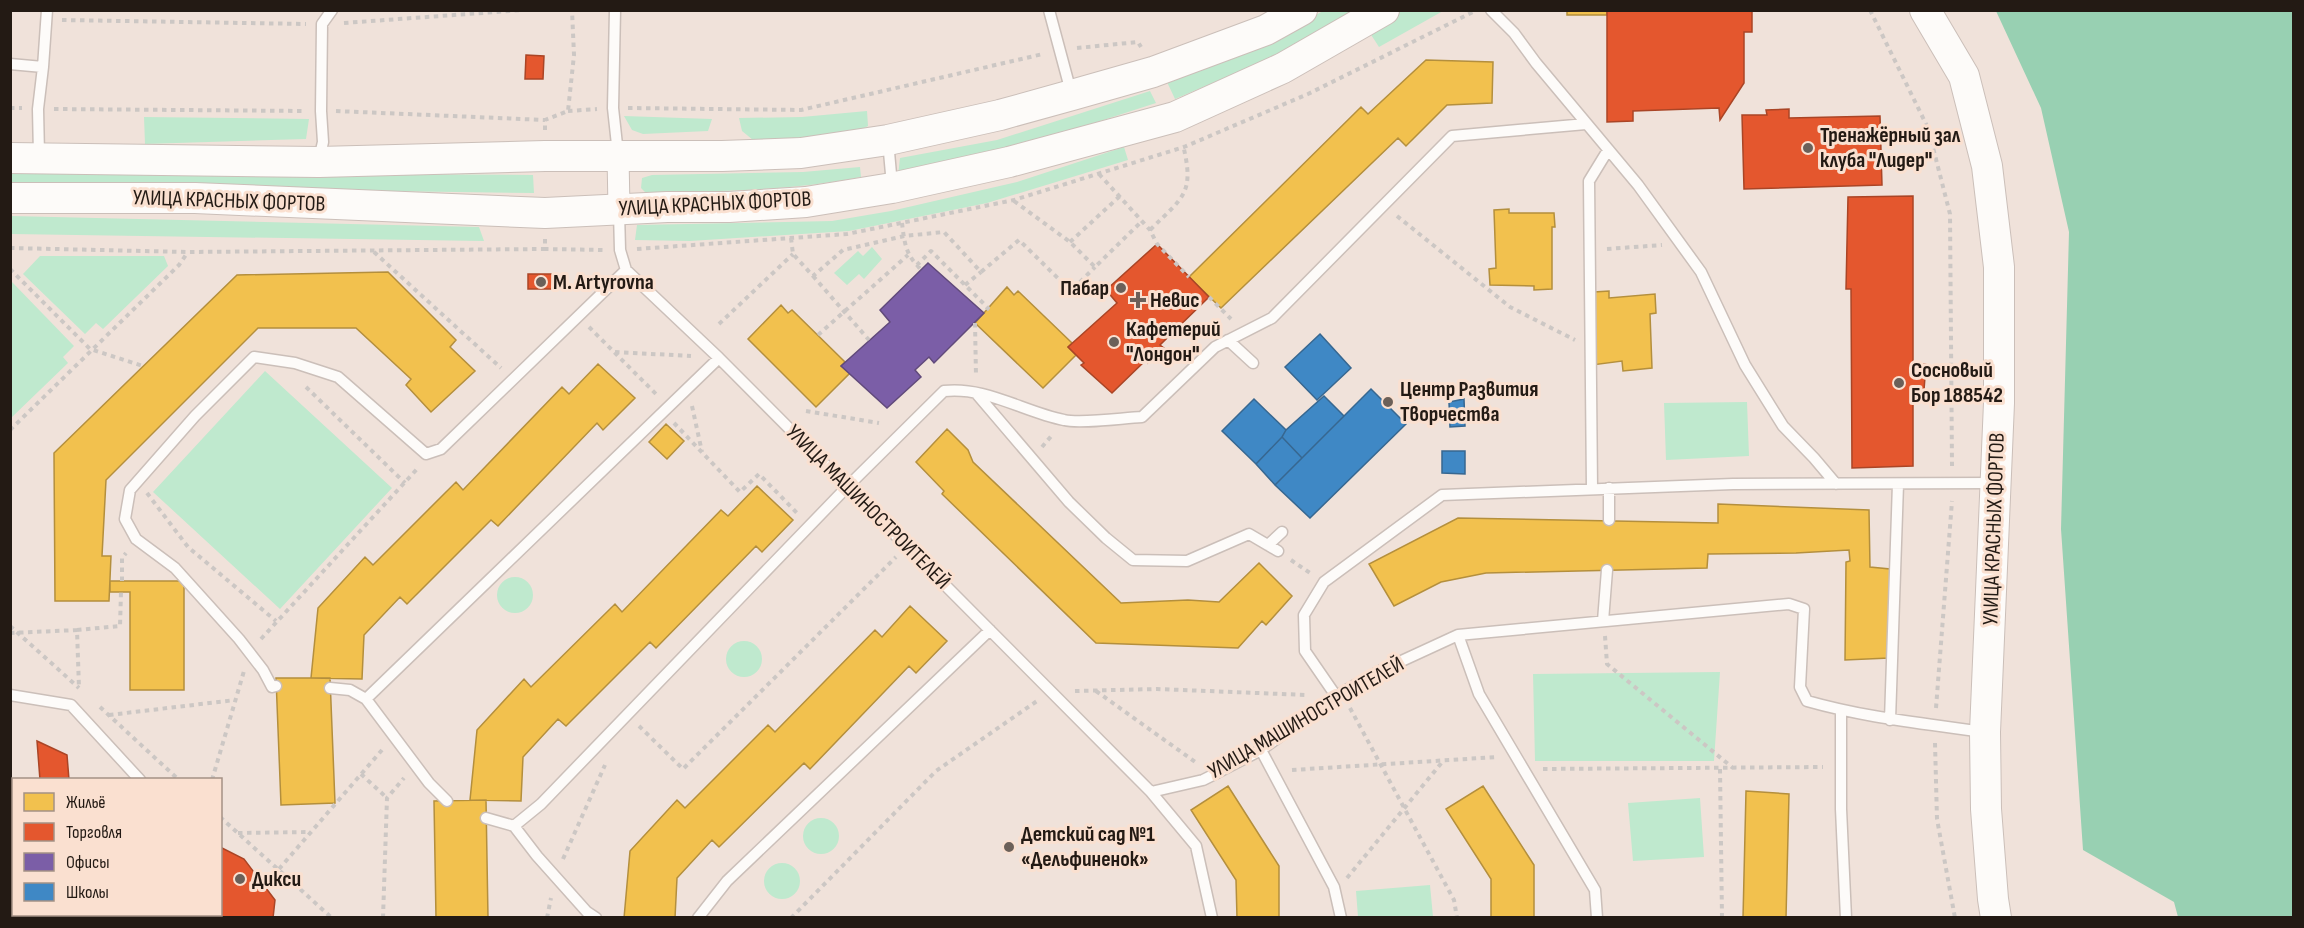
<svg xmlns="http://www.w3.org/2000/svg" width="2304" height="928" font-family="'Sofia Sans Condensed',sans-serif">
	<style>
		.green { fill: #bfe9ce }
		.forest { fill: #98d0b2 }
		.homes { fill: #f2c14e; stroke: #b48f3d; stroke-width: 1.5 }
		.shops { fill: #e4572e; stroke: #aa4526; stroke-width: 1.5 }
		.offices { fill: #7b5ea7; stroke: #614a7b; stroke-width: 1.5 }
		.schools { fill: #3f88c5; stroke: #376790; stroke-width: 1.5 }
		.lines { fill: none; stroke-linecap: round; stroke-linejoin: round }
		.lane-casing { stroke: #cbbfb9; stroke-width: 13 }
		.street-casing { stroke: #cbbfb9; stroke-width: 23 }
		.secondary-casing { stroke: #cbbfb9; stroke-width: 32 }
		.path { stroke: #ccc7c4; stroke-width: 4; stroke-dasharray: 4.5 4.5; stroke-linecap: butt }
		.lane { stroke: #fdfbf9; stroke-width: 10 }
		.street { stroke: #fdfbf9; stroke-width: 21 }
		.secondary { stroke: #fdfbf9; stroke-width: 30 }
		.poi-dot { fill: #6b6059; stroke: #fae0d0; stroke-width: 2 }
		.labels { text-anchor: middle; dominant-baseline: central; stroke-width: 6; stroke-linejoin: round; paint-order: stroke }
		.poi-label { font-size: 22px; font-weight: bold; fill: #231a14; stroke: #fae0d0; text-anchor: start }
		.street-label { font-size: 22px; fill: #231a14; stroke: #fae0d0 }
	</style>
	<rect width="100%" height="100%" fill="#f0e2da"/>
	<path class="green" d="M1323,11H1357L1280,54L1175,99L1167,82L1272,39Z
		M1394,11H1443L1379,47L1366,27Z
		M1150,91L1156,103L998,154L898,176L900,158L997,140Z
		M867,111L868,126L856,132L805,138L753,140L742,131L739,118L802,117Z
		M624,116L712,119L708,131L643,134L632,130Z
		M144,117L309,119L306,139L145,144Z
		M1124,147L1128,160L987,203L849,231L690,241L635,240L637,225L832,221L891,211L1017,182Z
		M860,167L861,177C790,191 718,191 646,193L641,188L642,178L652,175L803,172Z
		M11,172L533,175L534,193L11,186Z
		M11,216L479,227L484,241L11,234Z
		M872,247L882,259L864,279L859,274L847,285L834,273L858,251L863,256Z
		M40,256H164L168,266L103,329L96,323L85,334L23,274Z
		M12,282L74,346L63,357L68,363L11,418Z
		M265,371L392,488L280,609L153,492Z
		M1747,402L1749,456L1666,460L1664,403Z
		M497 595a18 18 0 1 1 36 0a18 18 0 1 1-36 0Z
		M726 659a18 18 0 1 1 36 0a18 18 0 1 1-36 0Z
		M1720,672L1714,761H1535L1533,674Z
		M1700,798L1704,857L1633,861L1628,803Z
		M803 836a18 18 0 1 1 36 0a18 18 0 1 1-36 0Z
		M764 881a18 18 0 1 1 36 0a18 18 0 1 1-36 0Z
		M1430,885L1433,917H1358L1356,891Z"/>
	<path class="forest" d="M1996,11H2293V917H2178L2174,902L2083,850L2061,529L2069,232L2041,108Z"/>
	<path class="homes" d="M1567,10H1607V15H1567Z
		M1426,60L1493,62L1492,103L1447,105L1406,146L1398,138L1221,308L1189,277L1361,107L1368,114Z
		M1509,209V213H1554L1555,227H1552V289L1534,290V286L1490,285L1489,269L1496,268L1494,210Z
		M388,272L456,340L450,347L475,371L431,412L406,385L411,379L356,328H258L106,480L102,556H111L109,601H55L54,453L237,275Z
		M1007,287L1014,295L1018,291L1072,343L1068,347L1076,355L1043,388L975,323Z
		M1609,291V298L1655,294L1656,313L1650,314L1652,368L1623,371L1622,361L1592,365V352H1596L1594,292Z
		M781,305L788,313L792,310L845,362L841,366L850,373L816,407L748,339Z
		M598,364L635,398L603,430L597,423L498,526L491,520L407,604L400,597L364,635L362,679L311,678L318,608L365,557L373,565L456,482L463,490L562,387L569,394Z
		M666,424L684,441L667,459L649,442Z
		M947,429L968,450L973,462L1121,603L1188,600L1219,602L1259,563L1292,596L1266,625L1262,621L1238,648L1096,643L942,494L944,491L916,462Z
		M757,486L793,520L762,552L756,546L656,648L650,642L566,726L558,719L523,757L521,801L470,800L477,730L524,679L531,687L615,604L622,612L721,510L728,516Z
		M1718,504L1869,510L1870,567L1890,569L1889,658L1845,660L1846,562L1850,561L1849,550L1796,553L1708,554L1707,568L1486,573L1441,582L1394,606L1369,564L1458,518L1718,523Z
		M110,581H184V690H130V592H110Z
		M910,606L947,641L916,673L909,666L810,769L804,763L719,847L712,840L677,878L675,918H624L630,851L677,800L685,808L768,725L775,732L875,630L882,637Z
		M276,678H330L335,803L281,805Z
		M1228,786L1279,866V918H1237L1236,880L1191,810Z
		M1483,786L1534,865V918H1491V879L1446,809Z
		M1746,791L1789,794L1786,918H1743Z
		M486,800L488,918H436L434,801Z"/>
	<path class="shops" d="M1607,10H1752V32H1744V83L1720,120L1719,108L1633,111V121L1607,122Z
		M526,55L544,56L543,79H525Z
		M1789,109V118L1880,116L1882,185L1744,189L1742,115H1767L1766,110Z
		M1913,196V365L1926,364L1924,390L1913,391V466L1852,468L1851,289H1846L1848,197Z
		M1157,244L1209,297L1160,345L1164,348L1148,363L1146,360L1112,393L1081,365L1084,363L1068,347L1117,303L1106,290Z
		M528,274H555V289H528Z
		M37,741L67,755L69,780H40Z
		M220,847L244,859L275,900L273,918H39V914H220Z"/>
	<path class="offices" d="M928,263L984,313L934,363L929,357L915,370L921,377L887,408L841,366L890,322L880,310Z"/>
	<path class="schools" d="M1320,334L1351,368L1317,400L1285,367Z
		M1371,389L1406,424L1310,518L1275,485Z
		M1324,396L1344,416L1302,458L1282,437L1286,430Z
		M1254,399L1286,430L1282,437L1256,464L1222,431Z
		M1464,399L1465,426L1450,427L1449,402Z
		M1282,437L1302,458L1275,485L1256,464Z
		M1442,451H1465V474L1442,473Z"/>
	<g class="lines">
		<defs>
			<path id="lane" d="M615,10L613,108L618,154
				M1049,10L1071,92
				M1491,10L1514,33L1536,63L1638,185L1701,272L1745,365L1783,426L1814,458L1836,484
				M10,64L43,67L38,109L39,155
				M43,67L47,10
				M888,141L892,185
				M319,159L323,142L321,111L322,24L332,10
				M619,212L620,250L626,270L719,358L1151,792L1203,780L1213,775L1261,750L1336,696L1382,670L1458,635L1789,604L1804,609L1800,687L1807,701C1867,718 1922,723 1982,732
				M1228,340L1253,363
				M976,393L1069,502L1106,538L1133,560L1187,561L1249,534L1278,551
				M1592,488L1589,181L1608,150
				M1609,488V520
				M1268,545L1282,532
				M1603,621L1607,570
				M1458,635L1479,694L1595,890L1597,918
				M276,686L272,687L263,670L239,639L175,568L136,539L125,519L130,490L195,416L254,357L295,363L338,377L426,454L441,449L626,270
				M330,688L350,690L366,699L429,783L447,801
				M10,695L71,705L140,780
				M1336,696L1305,651L1304,615L1324,582L1442,495L1733,484L1994,483
				M366,699L719,358
				M1841,711V809L1846,918
				M1890,720L1898,484
				M1261,750L1334,887L1341,918
				M1151,792L1196,846L1212,918
				M486,818L514,826L537,856L587,912L596,918
				M514,826L541,804L847,487L944,391C985,386 1024,412 1064,420C1081,424 1122,418 1142,417L1215,347L1272,318L1452,136L1586,124
				M698,918L727,881L990,630"/>
			<path id="street" d="M618,156L619,209"/>
			<path id="secondary" d="M1925,10L1964,76L1987,166L1999,267V403L1985,732L1986,809L1993,899L1996,918
				M10,158L319,162L545,156H722L801,153L888,140L1000,115L1072,95L1153,72L1266,30L1302,10
				M10,198H195L545,213L667,207H729L806,202L892,188L1009,162L1175,117L1283,68L1384,10"/>
		</defs>
		<use href="#lane" class="lane-casing"/>
		<use href="#street" class="street-casing"/>
		<use href="#secondary" class="secondary-casing"/>
		<path class="path" d="M1870,10L1928,128L1950,214L1952,466
			M62,20L306,24
			M344,23L523,10
			M1077,48L1138,42L1141,47
			M10,108H22
			M628,108L801,110L1043,54
			M54,109L304,111
			M336,111L545,120
			M568,111L597,109
			M545,130V120L568,111L574,55L572,10
			M1099,174L1150,230L1157,244L1189,277
			M1014,201L1070,242L1095,267L1142,221
			M1397,216L1510,307L1575,340
			M902,223C904,239 905,253 917,265L931,251L988,308L984,313
			M1150,230C1183,197 1195,194 1183,145
			M791,238L793,254L813,276L843,250L904,236L944,232L981,272L1019,240L1071,291L1095,267
			M545,239V249L603,250
			M1070,242L1120,196
			M10,248L188,252L545,249
			M637,249L847,234L1014,200L1184,147L1308,94L1475,11
			M1607,249L1662,245
			M374,252L501,368
			M917,265L921,270
			M10,269L90,349L143,366
			M813,276L869,340
			M965,285L981,272
			M1209,297L1231,319
			M975,323L976,376
			M719,324L793,254
			M589,327L658,396
			M818,335L908,255
			M615,352L691,356
			M306,387L405,483
			M692,406L702,452
			M806,411L879,423
			M674,423L740,492L759,474L798,514
			M10,430L179,265L188,252
			M1042,447L1053,434
			M147,493L188,547L276,621
			M1291,560L1310,573
			M122,581V558L126,553
			M10,626L79,688
			M77,630L120,626L121,592
			M10,633L77,630L79,688
			M1605,636L1607,664L1733,768
			M261,639L418,468
			M1075,691L1157,689L1307,695
			M1096,691L1198,764
			M100,707L179,780
			M1350,708L1454,900L1457,918
			M1936,708L1952,501
			M109,715L235,700
			M639,726L683,769L896,557
			M1935,743L1937,819L1955,918
			M1543,769L1823,767
			M1720,769L1722,918
			M1292,770L1497,757
			M361,774L387,798
			M212,780L244,671
			M220,817L332,918
			M238,833L310,832
			M10,835H14
			M563,859L605,765
			M279,869L382,750
			M1347,878L1443,761
			M383,918L387,798L404,778
			M547,918L551,898
			M791,918L936,771L1037,701"/>
		<use href="#lane" class="lane"/>
		<use href="#street" class="street"/>
		<use href="#secondary" class="secondary"/>
	</g>
	<g class="poi-dot">
		<circle cx="1808" cy="148" r="6"/>
		<circle cx="541" cy="282" r="6"/>
		<circle cx="1121" cy="288" r="6"/>
		<path d="M1135 291h6v6h6v6h-6v6h-6v-6h-6v-6h6z"/>
		<circle cx="1114" cy="342" r="6"/>
		<circle cx="1899" cy="383" r="6"/>
		<circle cx="1388" cy="402" r="6"/>
		<circle cx="1009" cy="847" r="6"/>
		<circle cx="240" cy="879" r="6"/>
	</g>
	<g class="labels">
		<g class="poi-label">
			<text x="1820" y="135">Тренажёрный зал<tspan x="1820" dy="25">клуба "Лидер"</tspan></text>
			<text x="553" y="282">M. Artyrovna</text>
			<text x="1109" y="288" text-anchor="end">Пабар</text>
			<text x="1150" y="300">Невис</text>
			<text x="1126" y="329">Кафетерий<tspan x="1126" dy="25">"Лондон"</tspan></text>
			<text x="1911" y="370">Сосновый<tspan x="1911" dy="25">Бор 188542</tspan></text>
			<text x="1400" y="389">Центр Развития<tspan x="1400" dy="25">Творчества</tspan></text>
			<text x="1021" y="834">Детский сад №1<tspan x="1021" dy="25">«Дельфиненок»</tspan></text>
			<text x="252" y="879">Дикси</text>
		</g>
		<g class="street-label">
			<text transform="translate(229 201) rotate(2)">УЛИЦА КРАСНЫХ ФОРТОВ</text>
			<text transform="translate(715 204) rotate(-3)">УЛИЦА КРАСНЫХ ФОРТОВ</text>
			<text transform="translate(868 507) rotate(45)">УЛИЦА МАШИНОСТРОИТЕЛЕЙ</text>
			<text transform="translate(1994 529) rotate(-88)">УЛИЦА КРАСНЫХ ФОРТОВ</text>
			<text transform="translate(1306 718) rotate(-30)">УЛИЦА МАШИНОСТРОИТЕЛЕЙ</text>
		</g>
	</g>
	<rect width="2304" height="928" fill="none" stroke="#231a14" stroke-width="24"/>
	<rect x="12" y="778" width="210" height="138" fill="#fae0d0" stroke="#a49185" stroke-width="1.5"/>
	<rect x="24" y="793" width="30" height="18" fill="#f2c14e" stroke="#a49185" stroke-width="1.5"/>
	<text x="66" y="808" font-size="18" fill="#231a14">Жильё</text>
	<rect x="24" y="823" width="30" height="18" fill="#e4572e" stroke="#a49185" stroke-width="1.5"/>
	<text x="66" y="838" font-size="18" fill="#231a14">Торговля</text>
	<rect x="24" y="853" width="30" height="18" fill="#7b5ea7" stroke="#a49185" stroke-width="1.5"/>
	<text x="66" y="868" font-size="18" fill="#231a14">Офисы</text>
	<rect x="24" y="883" width="30" height="18" fill="#3f88c5" stroke="#a49185" stroke-width="1.5"/>
	<text x="66" y="898" font-size="18" fill="#231a14">Школы</text>
</svg>
